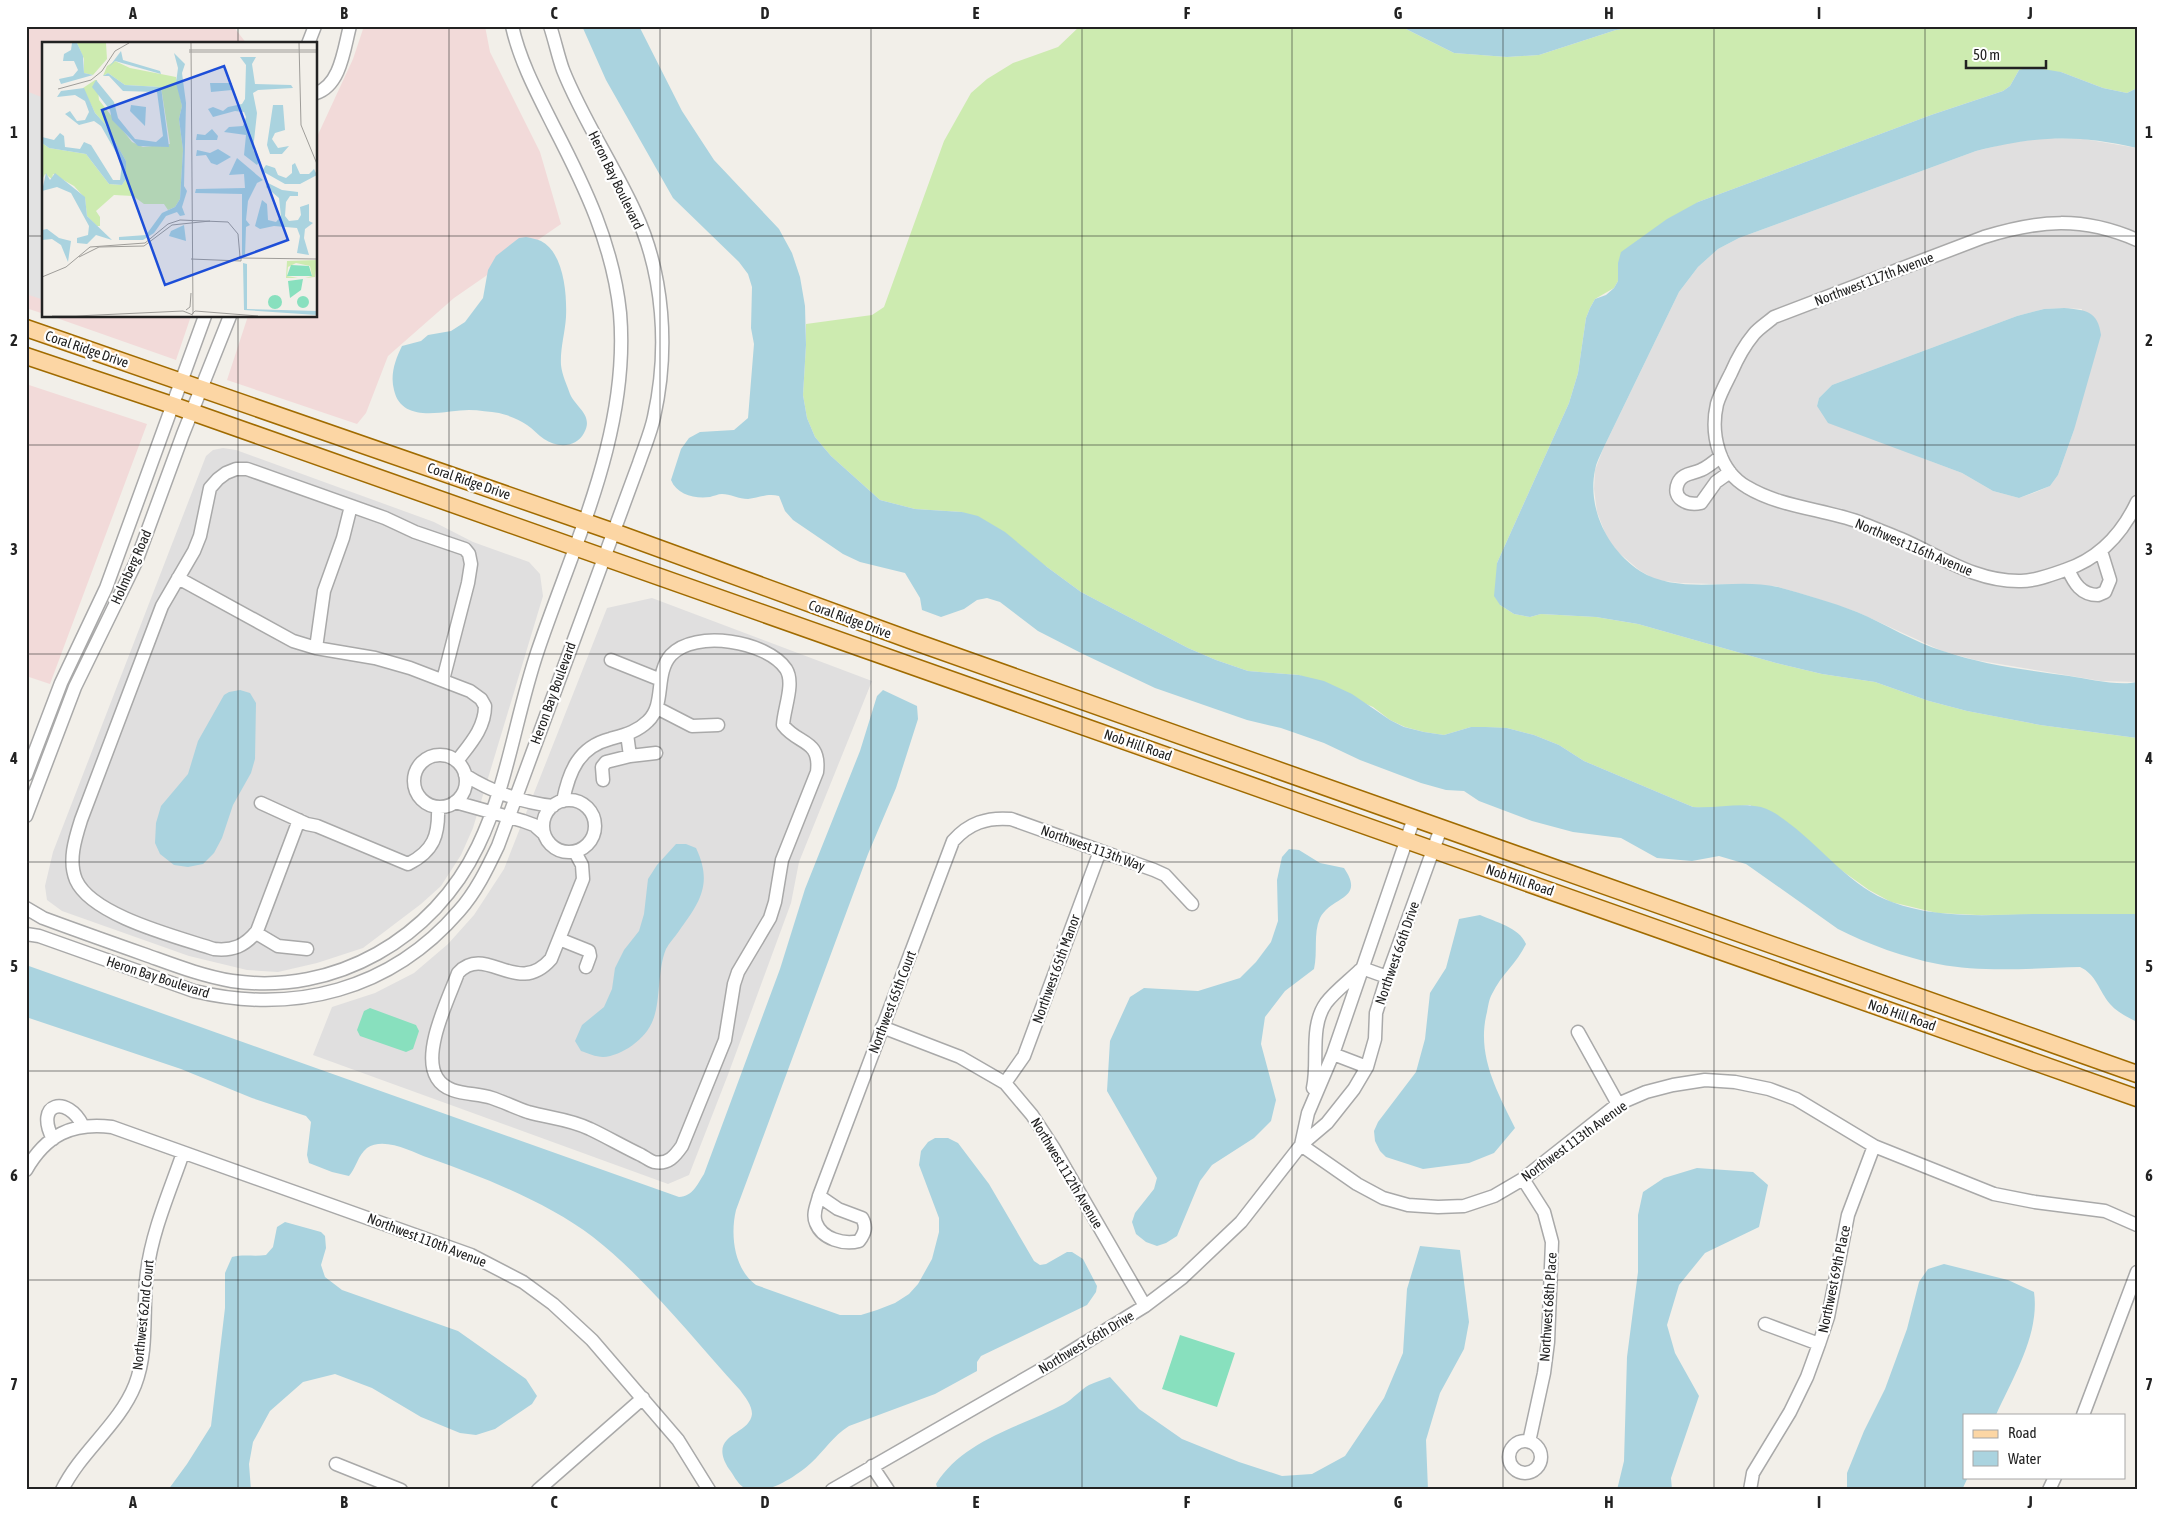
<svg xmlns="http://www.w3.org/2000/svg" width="2163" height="1516" font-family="'Asap Condensed',sans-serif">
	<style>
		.residential { fill: #e0dfdf; fill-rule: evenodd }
		.commercial { fill: #f2dad9 }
		.grass { fill: #cdebb0 }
		.pitch { fill: #88e0be }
		.parking { fill: #e2e2e2 }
		.water { fill: #aad3df }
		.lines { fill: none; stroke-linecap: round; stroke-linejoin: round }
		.minor-casing { stroke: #a9a9a9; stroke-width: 15 }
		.major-casing { stroke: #a06b00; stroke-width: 19 }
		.minor { stroke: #fff; stroke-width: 12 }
		.major { stroke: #fcd6a4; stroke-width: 16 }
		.grid { fill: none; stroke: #222; stroke-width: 1; stroke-opacity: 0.55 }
		.labels { text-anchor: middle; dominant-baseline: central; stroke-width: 4.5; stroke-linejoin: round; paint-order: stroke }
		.street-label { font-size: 14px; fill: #222; stroke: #fff }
		.inset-road { fill: none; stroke: #9f9d99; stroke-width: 1 }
		.view { fill: #1d4ed8; fill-opacity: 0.15; stroke: #1d4ed8; stroke-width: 2.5 }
		.inset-edge { fill: none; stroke: #222; stroke-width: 2.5 }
		.neatline { fill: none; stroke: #222; stroke-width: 2 }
		.grid-label { font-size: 16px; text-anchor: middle; font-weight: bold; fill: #222 }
	</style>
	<rect width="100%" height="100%" fill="#f2efe9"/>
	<path class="residential" d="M2046,138L2084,139L2137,148V682L2101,681L1975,660L1942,651L1857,612L1809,596L1775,586L1681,583L1656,580L1639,570L1618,552L1607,538L1597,512L1594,489L1595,470L1603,449L1679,292L1698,267L1718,249L1739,238L1976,151L2008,143ZM2064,308L2082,309L2074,430L2058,475L2050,486L2036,492L2019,498L1993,491L1962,473L1922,458L1817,406L1819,398L1832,385L2017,316L2044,309Z
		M223,448L236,450L434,522L473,542L529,562L540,574L543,596L473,828L461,855L441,886L421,904L363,948L317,963L278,972L247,970L189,956L62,911L47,900L45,886L53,852L206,456L213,450Z
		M652,598L872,681L799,862L791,903L729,1072L689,1175L668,1184L313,1055L332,1007L375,993L414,973L448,944L474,915L504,869L607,608Z"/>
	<path class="commercial" d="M26,26H233L247,44H44V314L26,308Z
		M364,26H485L490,52L540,152L561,224L454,298L388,356L366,413L357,424L227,380L248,316H316V139L353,59Z
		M51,316H191L176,360Z
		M26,384L147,424L50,684L26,676Z"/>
	<path class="grass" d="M1080,26H1400L1454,53L1507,57L1539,55L1616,30L1645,26L1739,29L1751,26H2137V88L2127,93L2103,88L2061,72L2019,70L2010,86L2003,91L1931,115L1698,202L1618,274V281L1614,288L1595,299L1590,308L1586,318L1578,373L1569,403L1497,563L1500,605L1514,614L1530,617L1541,614L1596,617L1638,624L1776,663L1822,674L1875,682L1929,701L1967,711L2040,725L2137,738V914L1977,915L1937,913L1891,902L1869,890L1750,805L1711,809L1693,807L1584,761L1559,745L1534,735L1507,728L1471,727L1444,735L1424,732L1405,727L1390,720L1373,707L1299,675L1248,671L1216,660L1188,648L1081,592L1047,567L962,512L915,509L880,500L831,456L815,437L807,418L803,395L806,345V324L872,315L884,307L944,141L971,93L987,79L1013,63L1058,47Z"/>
	<path class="pitch" d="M370,1008L416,1025L419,1031L413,1049L406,1052L360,1036L357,1030L364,1011Z
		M1180,1335L1235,1353L1217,1407L1162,1389Z"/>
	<path class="parking" d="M26,91L44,98V300L26,294Z"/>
	<path class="water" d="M582,26H639L682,111L714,160L779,229L792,253L800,277L805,306L806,345L803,395L807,418L815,437L831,456L880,500L915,509L962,512L978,516L1005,532L1047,567L1081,592L1188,648L1216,660L1248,671L1299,675L1324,681L1352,694L1390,720L1404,727L1424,732L1444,735L1471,727H1486L1507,728L1534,735L1559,745L1584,761L1693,807C1716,809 1739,802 1761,807C1772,810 1781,817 1790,824C1823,849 1852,888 1892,902C1937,919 1987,915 2034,914C2069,914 2103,914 2137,914V1022C2127,1017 2117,1012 2110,1004C2099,991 2096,974 2080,967C2034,968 1984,973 1938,964C1906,958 1867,944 1838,929L1746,864L1719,856L1692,861L1657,858L1621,838L1573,832L1532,821L1479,801L1464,791L1446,790L1421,783L1360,760L1324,743L1281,728L1247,720L1155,688L1083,654L1038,631L1000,602L987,598L977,600L964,609L941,617L922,610L920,598L905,573L860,562L843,554L793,520L785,511L779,496C767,493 759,498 748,499C739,499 730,494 722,494C718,494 714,496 710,497C695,499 677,495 671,480L681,449L689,438L700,432L734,430L748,418L754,344L751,328L752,287L748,274L739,262L673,198L606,80Z
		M1400,26H1751L1739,29L1645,26L1616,30L1539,55L1507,57L1454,53Z
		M2031,67L2061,72L2103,88L2127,93L2137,88V148C2076,134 2036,136 1976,151L1739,238L1718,249L1698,267L1679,292L1603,449C1600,456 1596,463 1595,470C1587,509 1608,550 1640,571C1680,596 1734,577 1778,587C1804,594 1831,602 1857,612C1886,624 1913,642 1943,651C1983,665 2027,670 2069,676C2088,679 2118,686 2137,682V738L2040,725L1967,711L1929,701L1875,682L1822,674L1776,663L1638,624L1596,617L1541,614L1530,617L1514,614L1500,605L1494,596L1497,563L1569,403L1578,373L1586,318L1590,308L1595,299L1606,295L1614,288L1618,281V263L1621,252L1667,219L1698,202L1931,115L2003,91L2010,86L2019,70Z
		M526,237C531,238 537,239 541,241C564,253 567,294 566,317C565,333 560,349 561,365C562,375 567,385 570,394C576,408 594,415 584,433C576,448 557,448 544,439C538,435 533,429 527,425C520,420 508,415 499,413C490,412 479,410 469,410C445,410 402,425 394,390C390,375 395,360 402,346L421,341L428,335L451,331L465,322L483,298L488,270L496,256L519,238Z
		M2064,308C2086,310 2098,311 2101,335L2074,430L2058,475L2050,486L2019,498L1993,491L1962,473L1828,423L1817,406L1819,398L1832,385L2017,316L2044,309Z
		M240,690L250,693L256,703L255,759L251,773L233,805L222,838L214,853L203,864L188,867L174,865L160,854L155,843L156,823L161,806L188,774L198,741L224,695L229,692Z
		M883,690L917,706L918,719L896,788L868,854L736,1210C730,1235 734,1269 756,1285L840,1315H861L877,1310L895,1303L909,1294L918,1284L932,1259L939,1232V1218L919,1165L921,1151L928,1142L935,1138H948L958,1143L989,1184L1034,1261L1040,1265L1046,1264L1067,1252H1072L1083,1259L1097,1286L1096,1292L1087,1305L981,1356L977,1362V1371L935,1394L849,1426C833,1436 824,1451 811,1463C797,1476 761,1500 743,1487C737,1483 733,1474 729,1469C706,1433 750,1436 752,1414C752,1405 745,1397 740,1390C694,1340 647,1279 593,1237C547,1202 483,1177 429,1158C412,1152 384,1136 367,1148C358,1155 356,1168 349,1176L332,1172L309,1163L307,1155L311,1122L306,1116L252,1098L181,1069L26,1017V965L679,1197C693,1196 697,1185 704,1174L780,969L805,889L860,751L877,696Z
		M676,844H686L696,848C713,884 700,902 679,931C675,937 669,943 666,949C657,971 661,1000 653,1020C646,1039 622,1056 603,1057C596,1057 587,1053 581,1051L575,1041L582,1025L604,1007L612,989L615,968L624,950L639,931L644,914L648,879L657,865Z
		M1289,849L1299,850L1320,863L1344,868C1366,900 1331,896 1320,918C1313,934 1318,952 1314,969L1285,991L1265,1017L1261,1044L1276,1100L1271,1121L1254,1138L1212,1165L1200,1181L1177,1236L1166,1243L1157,1246L1146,1242L1136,1234L1132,1222L1135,1213L1154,1189L1157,1178L1107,1091L1110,1041L1130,997L1144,988L1198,991L1240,978L1256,962L1271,942L1278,921L1277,880L1282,857Z
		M1480,915C1495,922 1519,927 1526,944C1517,963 1501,975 1492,994C1489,999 1488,1007 1487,1012C1476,1055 1497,1091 1515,1128L1494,1153L1469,1163L1423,1169L1386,1157L1380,1151L1375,1141L1374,1131L1378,1122L1416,1072L1425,1039L1430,993L1446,968L1459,919Z
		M1697,1168L1753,1172L1768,1185L1759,1227L1705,1253L1679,1285L1667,1325L1675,1353L1699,1396L1671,1478L1672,1490H1617L1624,1461L1627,1357L1638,1272V1215L1643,1192L1664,1178Z
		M285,1222L321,1232L325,1236L326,1248L321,1265L325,1277L342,1290L458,1331L526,1379L537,1396L532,1404L495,1429L476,1435L460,1433L421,1417L372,1388L335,1374L303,1382L270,1411L253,1442L249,1464L251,1490H168L187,1464L211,1426L225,1308V1273L232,1257C244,1254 254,1257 266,1255L273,1247L277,1227Z
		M1420,1246L1460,1250L1469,1322L1464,1349L1440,1393L1426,1440L1428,1490H938L936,1484C964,1439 1021,1427 1064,1404C1073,1399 1080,1390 1089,1385C1095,1382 1103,1380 1110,1377L1139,1409L1182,1439L1239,1462L1282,1476L1312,1474L1345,1456L1384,1398L1403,1353L1407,1289Z
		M1944,1264L2008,1280L2034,1292C2040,1334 2013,1377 1996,1415H1964V1477H1968L1962,1490H1847V1473L1864,1431L1885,1389L1907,1329L1919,1282L1928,1269Z"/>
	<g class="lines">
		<defs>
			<path id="minor" d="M308,44L315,26
				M316,93C341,85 344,48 350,26
				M2137,240C2082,216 2039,220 1984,237L1774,317C1767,323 1759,328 1754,334C1744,346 1737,359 1731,373C1726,383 1720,394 1717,404C1710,434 1719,471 1747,487C1780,507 1823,509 1859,522C1873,528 1887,533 1901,539C1940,556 1976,582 2021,581C2035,581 2051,575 2065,570C2098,559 2122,534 2137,502
				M1721,456C1715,461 1708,467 1701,470C1693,474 1682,473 1678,483C1671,499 1688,506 1701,503L1716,482L1730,472
				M2068,569C2074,583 2081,595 2098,595L2105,592L2110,580L2101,551
				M178,578L293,641L316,648L375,658L410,668L470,691L481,699L485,706C485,728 470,744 457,761
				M316,648L324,591L343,538L351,506
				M611,660L661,680
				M657,708L692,726L718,725
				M627,734L630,756L656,753
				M414 781a26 26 0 1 1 52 0a26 26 0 1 1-52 0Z
				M26,775L61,683L106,588L205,316
				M465,775C490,791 523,803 553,806
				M603,780L602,767L606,762L630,756
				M543 826a26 26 0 1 1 52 0a26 26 0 1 1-52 0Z
				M563,801C569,771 579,747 610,739C624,735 637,732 648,721C666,704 654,674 671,655C695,629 767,641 786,669C795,683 784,708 783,725C798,745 821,739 817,772L782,860L775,902L770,918L738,972L734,984L725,1040L682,1146C675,1156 668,1165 654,1162C650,1161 645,1157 641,1155C624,1147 607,1137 590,1129C570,1119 549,1118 528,1112C516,1108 504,1102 492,1098C474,1092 448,1096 437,1078C421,1053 449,998 458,973C486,943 517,998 551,959L583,879L582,865L575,852
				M455,802L523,821L534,825L543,833
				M261,803L307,824L317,826L408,864C434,851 439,835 438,807
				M26,816L75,687L136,562L183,434L230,316
				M299,820L257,931C245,946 233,951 214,949C178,937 92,916 76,880C68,861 75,839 81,820L162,606L194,551L200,536L210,488L218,479L226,473L236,469H247L385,518L415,532L465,549L469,554L471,564L468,583L443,680
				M26,908L43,918C78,931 112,943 146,955C174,965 202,976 232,981C335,996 434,938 478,846C508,784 516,714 538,650C575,541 630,431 620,313C613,245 585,187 554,127C538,95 520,62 512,26
				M256,933L278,946L307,949
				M26,934L39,936L194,991C294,1015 391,990 459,911C476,892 487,869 498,846L639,463C644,448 651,432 654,417C669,350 664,274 635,212C613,164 583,120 563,70C558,56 555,41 550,26
				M559,939L589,951L590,956L586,967
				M1362,968L1387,977
				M882,1027L960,1057L1005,1083L1032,1115L1053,1147L1145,1306
				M1578,1032L1618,1104
				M1333,1054L1367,1067
				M1005,1083L1024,1056L1100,851
				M1313,1088C1319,1061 1309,1027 1326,1003C1335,991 1350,980 1360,970
				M53,1139C34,1103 67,1094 83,1126
				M1301,1145L1357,1184L1383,1198L1408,1205L1438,1207L1464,1206L1494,1196L1523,1179L1618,1104L1646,1092L1673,1085L1705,1080L1735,1082L1769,1089L1796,1099L1874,1146L1994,1194L2035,1202L2105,1211L2137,1225
				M1301,1145L1308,1113L1333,1054L1414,818
				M26,1170C46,1135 72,1122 112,1127L471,1255L523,1282L553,1304L592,1340L678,1440L709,1490
				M1523,1179L1544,1212L1552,1242L1548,1342L1544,1373L1529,1442
				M819,1196L838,1209L862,1218C867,1227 865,1233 859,1241C844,1245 822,1239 816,1223C812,1214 817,1205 819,1196L953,841C969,823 987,817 1011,819L1154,870L1165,875L1192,904
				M1765,1324L1819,1344
				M2083,1415L2137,1272
				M1509 1457a16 16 0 1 1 32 0a16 16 0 1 1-32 0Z
				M336,1464L401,1490
				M872,1466L888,1490
				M62,1490C81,1451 119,1425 135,1385C149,1349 142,1309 147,1272C152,1231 170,1191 183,1153
				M538,1490L643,1398
				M832,1490L1049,1365L1145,1306L1182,1278L1241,1222L1301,1145L1327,1123L1354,1089L1367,1067L1375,1039L1376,1013L1387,977L1441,828
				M1750,1490L1753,1473L1790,1412L1807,1377L1819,1344L1828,1317L1848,1215L1874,1146
				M2049,1490L2055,1477"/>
			<path id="major" d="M26,328L614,532L910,640L2137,1074
				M26,356L172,405L2137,1098"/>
		</defs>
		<use href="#minor" class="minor-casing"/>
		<use href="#major" class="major-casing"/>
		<use href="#minor" class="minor"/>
		<use href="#major" class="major"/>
	</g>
	<path class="grid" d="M238,26V44M449,26V1490M660,26V1490M871,26V1490M1082,26V1490M1292,26V1490M1503,26V1490M1714,26V1490M1925,26V1490M26,236H44M316,236H2137M238,316V1490M26,445H2137M26,654H2137M26,862H2137M26,1071H2137M26,1280H2137"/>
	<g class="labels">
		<g class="street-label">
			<text transform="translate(616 180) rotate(64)">Heron Bay Boulevard</text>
			<text transform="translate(1874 279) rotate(-21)">Northwest 117th Avenue</text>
			<text transform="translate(87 349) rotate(19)">Coral Ridge Drive</text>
			<text transform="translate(469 481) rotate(19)">Coral Ridge Drive</text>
			<text transform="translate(1914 547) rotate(23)">Northwest 116th Avenue</text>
			<text transform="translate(131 567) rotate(-66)">Holmberg Road</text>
			<text transform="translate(850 619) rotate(20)">Coral Ridge Drive</text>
			<text transform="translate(553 693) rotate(-70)">Heron Bay Boulevard</text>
			<text transform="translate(1138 745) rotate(19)">Nob Hill Road</text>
			<text transform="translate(1093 848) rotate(20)">Northwest 113th Way</text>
			<text transform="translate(1520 880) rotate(19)">Nob Hill Road</text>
			<text transform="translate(1397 953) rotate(-71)">Northwest 66th Drive</text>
			<text transform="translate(1056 969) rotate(-70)">Northwest 65th Manor</text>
			<text transform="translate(158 977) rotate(18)">Heron Bay Boulevard</text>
			<text transform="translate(892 1002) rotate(-69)">Northwest 65th Court</text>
			<text transform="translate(1902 1015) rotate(19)">Nob Hill Road</text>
			<text transform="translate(1574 1141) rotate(-36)">Northwest 113th Avenue</text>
			<text transform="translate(1067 1173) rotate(59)">Northwest 112th Avenue</text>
			<text transform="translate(427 1240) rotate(21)">Northwest 110th Avenue</text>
			<text transform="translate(1834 1279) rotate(-78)">Northwest 69th Place</text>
			<text transform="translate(1548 1307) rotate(-86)">Northwest 68th Place</text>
			<text transform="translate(143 1315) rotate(-84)">Northwest 62nd Court</text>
			<text transform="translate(1086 1342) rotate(-31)">Northwest 66th Drive</text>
		</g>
	</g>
	<g transform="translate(42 42)">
		<rect width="275" height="275" fill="#f2efe9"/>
		<path d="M35,1H64L65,17L51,33L42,31V17ZM73,19L88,26L134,35L140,64L137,77L141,108L138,157L133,165L126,168L122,162H102L91,154L72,153L54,169L58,175V184H55L45,174L43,156L32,144L11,132L10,137L3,132L0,138V101L7,106L44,112L67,142L80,143L84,137V119L63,82L53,71L41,46L53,38H55L57,58L90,100L101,105L128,102L119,45L83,43L66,31L61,34L65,24ZM275,218L273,235L263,236L270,234L268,224L254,221L246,225L245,234L256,236H244L245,219Z" fill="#cdebb0"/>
		<path d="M249,223L267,224L270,234H245ZM261,237L259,248L248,256L246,239ZM226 260a7 7 0 1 1 14 0a7 7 0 1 1-14 0ZM255 260a6 6 0 1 1 12 0a6 6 0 1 1-12 0Z" fill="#88e0be"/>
		<path d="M30,1H35L41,14L42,31L51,33L19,42L17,37L31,34L36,28L32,19H21L22,12L29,8ZM79,9L81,18L118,29L119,32L73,19L67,25ZM132,11L143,22L140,31L144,61L142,144L145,149L140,165L143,173L138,174L135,170L124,174L112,191L101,198H77V195L104,193L120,171L133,165L138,157L141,108L137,77L140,64L134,41L136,26ZM198,15H214L210,22L213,42L249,43L251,46L216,48L211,51L215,71L211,108L218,118L215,123L202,113L204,93L182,90L187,85L201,84L204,75L202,70L193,69L171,75L166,67L171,65L181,69L186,65L200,62L203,57L204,23ZM66,31L83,43L119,45L127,105L96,104L70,78L68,68L50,45L54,38L72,60L76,76L93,97L114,100L121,94L115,50L81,49L67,34H61ZM168,41H190V48L169,50ZM42,46L53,71L63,82L84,119V137L80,143L67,142L44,112L7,106L0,101V95L12,98L18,91L22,94L23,105L38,107L42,100L49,103L71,138H78L80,121L59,84L52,79L37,83L23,72L28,69L35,79L43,78L47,70L43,59L33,53L15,55L19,49ZM89,63L104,65L103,84L88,69ZM231,63H241L243,88L233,91L230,97L236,106L247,104L240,112H228L225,103ZM170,87L176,94L175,98H154L155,92L163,93ZM176,107L189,115L175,123L169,121L164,113L154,114L155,108L168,111ZM195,116L221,138L215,141L206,159L204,178L208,183L204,185L203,214L200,213V152L153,151L154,147L203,146L202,132L187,133ZM253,121L258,132H267L272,127L275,133L258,142H243L220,129L224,123L233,126L236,133L244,136L250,131V123ZM4,131L8,138L13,131L43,155L45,174L70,198L54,193L45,202L35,201V196L46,193L47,184L29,151L15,145L0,149ZM226,141L240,148L256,150V154H248L244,160L243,174L247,179L256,178L259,173L258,165L267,162V179L271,181L263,187L262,196L267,213L255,211L258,194L255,186L232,184L218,187L213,184L220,158L225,162L226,178L234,180L239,174L237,156L224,145ZM142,183L144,199L127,194L129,189ZM5,187L17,196L29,199L26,220L19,203L10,197L0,198V188ZM201,221L205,222V267L275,269V273L202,268Z" fill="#aad3df"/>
		<path class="inset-road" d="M149,1L151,272M257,1L259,83L275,122M147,8H275M147,10H275M16,47L49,38L60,29L73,9L87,1M37,215L57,205L102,204L130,183L168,179M199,216L275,217M149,217L199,219V215L195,216M0,235L24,225L48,205L103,201L126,182L138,178L186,180L196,192L198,215M144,268L148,265L149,251M149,273L153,269L216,274M10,274H34M34,274L141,269L151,273"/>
		<path class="view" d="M182,24L246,198L123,243L60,68Z"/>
		<rect width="275" height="275" class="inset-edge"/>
	</g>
	<rect width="2163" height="1516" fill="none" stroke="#ffffff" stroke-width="55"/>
	<rect x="1963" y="1414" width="162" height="65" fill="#ffffff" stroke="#a7a7a7"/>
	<rect x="1973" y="1430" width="25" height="8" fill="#fcd6a4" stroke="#a7a7a7"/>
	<text x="2008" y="1438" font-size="15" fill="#222222">Road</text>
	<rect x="1973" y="1451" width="25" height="15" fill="#aad3df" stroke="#a7a7a7"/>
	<text x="2008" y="1464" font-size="15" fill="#222222">Water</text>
	<path d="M1966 60v8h80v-8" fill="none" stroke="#222222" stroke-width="2.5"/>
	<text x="1973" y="60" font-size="15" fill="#222222" stroke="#ffffff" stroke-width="4" paint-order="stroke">50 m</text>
	<rect x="28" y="28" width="2108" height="1460" class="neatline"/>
	<g class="grid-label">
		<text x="133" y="19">A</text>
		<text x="344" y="19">B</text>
		<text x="554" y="19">C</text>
		<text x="765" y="19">D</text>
		<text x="976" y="19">E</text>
		<text x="1187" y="19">F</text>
		<text x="1398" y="19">G</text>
		<text x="1609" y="19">H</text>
		<text x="1819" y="19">I</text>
		<text x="2030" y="19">J</text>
		<text x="14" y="138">1</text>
		<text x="2149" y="138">1</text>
		<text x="14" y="346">2</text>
		<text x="2149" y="346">2</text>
		<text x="14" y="555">3</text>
		<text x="2149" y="555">3</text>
		<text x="14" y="764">4</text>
		<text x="2149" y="764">4</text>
		<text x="14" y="972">5</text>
		<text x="2149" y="972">5</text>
		<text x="14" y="1181">6</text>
		<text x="2149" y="1181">6</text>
		<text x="14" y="1390">7</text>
		<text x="2149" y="1390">7</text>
		<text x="133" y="1508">A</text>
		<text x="344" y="1508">B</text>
		<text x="554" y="1508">C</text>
		<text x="765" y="1508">D</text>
		<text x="976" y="1508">E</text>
		<text x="1187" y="1508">F</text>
		<text x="1398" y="1508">G</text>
		<text x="1609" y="1508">H</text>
		<text x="1819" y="1508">I</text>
		<text x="2030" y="1508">J</text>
	</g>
</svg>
